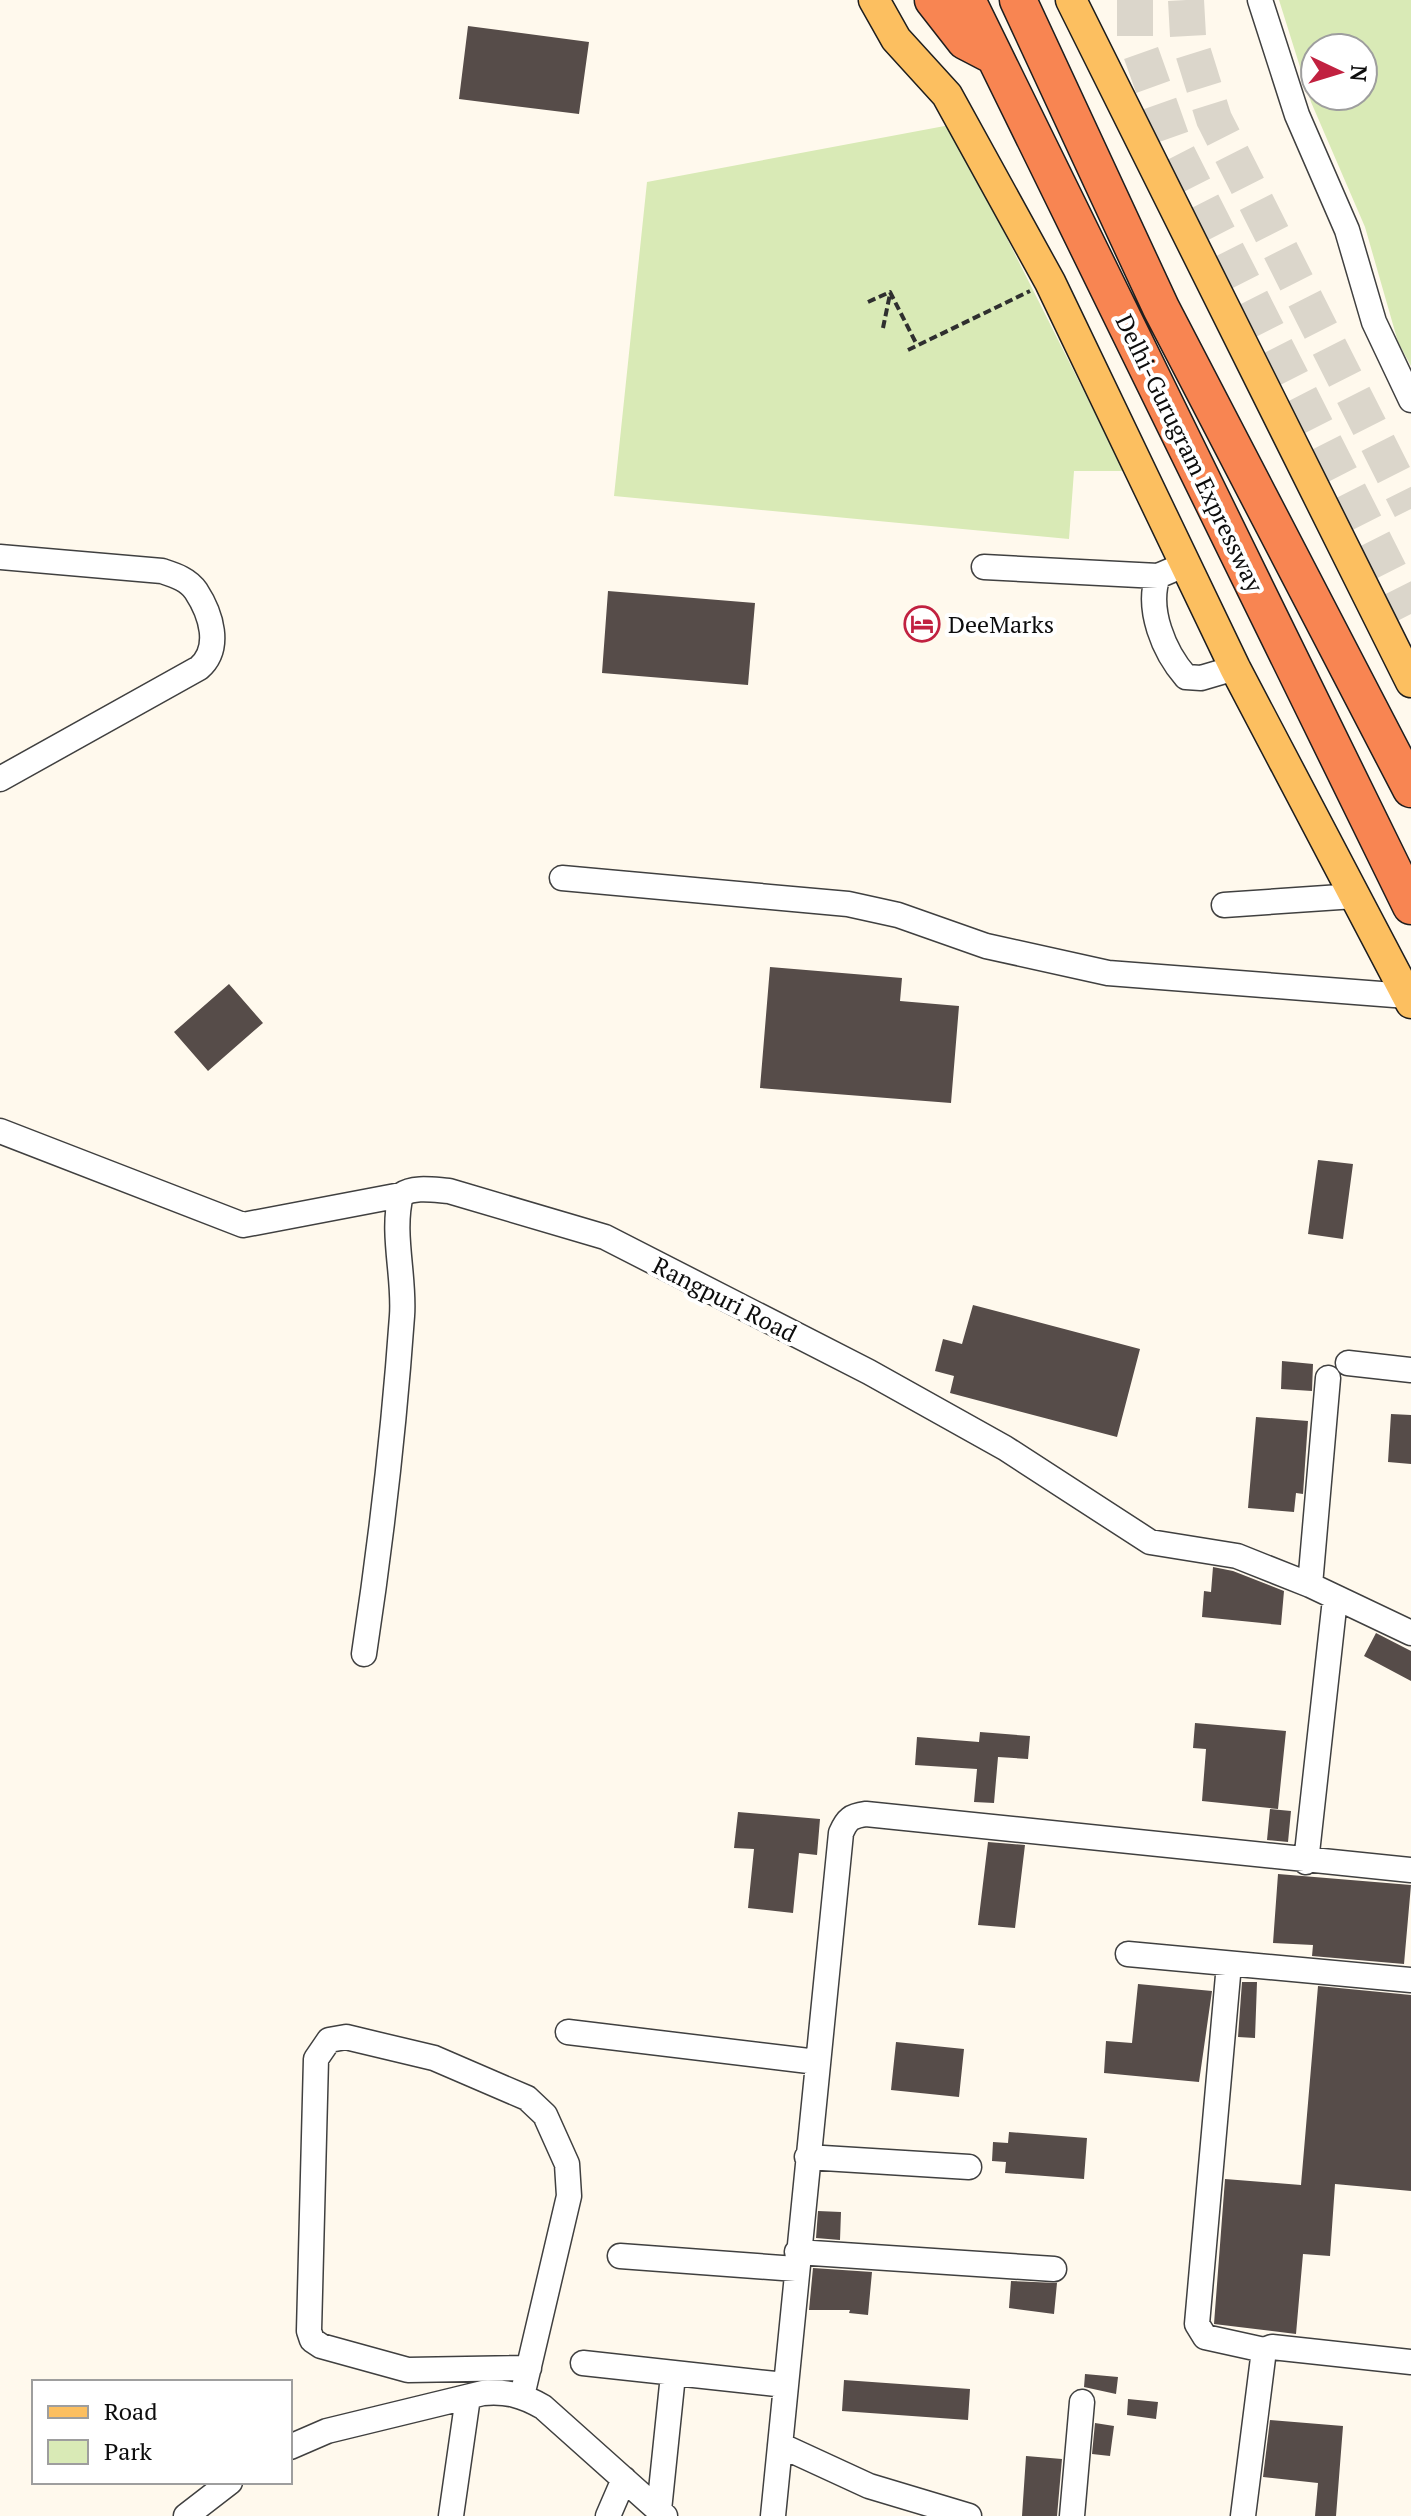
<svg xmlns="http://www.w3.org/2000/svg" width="1411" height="2516" font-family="'PT Serif',serif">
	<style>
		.green { fill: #d9eab6; fill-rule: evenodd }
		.building { fill: #564c49 }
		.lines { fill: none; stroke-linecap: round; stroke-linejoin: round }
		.highway-tunnel { stroke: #dbd6cb; stroke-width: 36; stroke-dasharray: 36 18; stroke-linecap: butt }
		.minor-casing { stroke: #404040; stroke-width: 27 }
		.major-casing { stroke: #1e1e1e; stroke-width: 33 }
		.highway-casing { stroke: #1e1e1e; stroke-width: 39 }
		.path { stroke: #2f2f2f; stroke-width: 4; stroke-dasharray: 8 4; stroke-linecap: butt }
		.minor { stroke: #fff; stroke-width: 24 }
		.major { stroke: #fcbf60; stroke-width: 30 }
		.highway { stroke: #f88552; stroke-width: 36 }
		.labels { text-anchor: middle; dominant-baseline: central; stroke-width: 8; stroke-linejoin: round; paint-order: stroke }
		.street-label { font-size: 24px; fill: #0d0d0d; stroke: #fff }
		.poi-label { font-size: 24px; fill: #0d0d0d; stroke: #fff; text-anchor: start }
	</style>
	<rect width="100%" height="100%" fill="#fff9ed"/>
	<path class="green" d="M1279,0H1411V366L1398,342L1365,227L1311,102ZM1315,48H1363V96H1315Z
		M950,125L1124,471H1074L1069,539L614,496L647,182Z"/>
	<path class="building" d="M468,26L589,42L579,114L459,99Z
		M608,591L755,603L748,685L602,673Z
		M770,967L902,978L900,1001L959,1006L951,1103L760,1088Z
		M229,984L263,1023L208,1071L174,1032Z
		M1318,1160L1353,1164L1343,1239L1308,1234Z
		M973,1305L1140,1349L1117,1437L950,1393L954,1376L935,1371L943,1339L962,1344Z
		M1282,1361L1313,1364L1312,1391L1281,1389Z
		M1391,1414L1411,1415V1464L1388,1462Z
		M1256,1417L1308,1421L1303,1494L1296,1493L1294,1512L1248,1508Z
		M1213,1567L1233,1571L1284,1591L1281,1625L1202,1617L1204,1591L1211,1592Z
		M1376,1633L1411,1651V1681L1364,1656Z
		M1195,1723L1286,1731L1278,1809L1202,1801L1206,1749L1193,1748Z
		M980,1732L1030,1736L1028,1759L998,1757L994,1803L974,1802L977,1769L915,1765L917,1737L979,1742Z
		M1270,1809L1291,1811L1288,1842L1267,1840Z
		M738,1812L820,1819L817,1855L799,1853L793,1913L748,1908L754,1849L734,1848Z
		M988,1842L1025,1845L1015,1928L978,1925Z
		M1278,1874L1411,1885L1404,1964L1312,1956L1313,1945L1273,1943Z
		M1242,1982H1257L1255,2038L1238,2037Z
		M1138,1984L1212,1991L1199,2082L1104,2073L1106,2041L1132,2043Z
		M1318,1986L1411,1995V2191L1335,2184L1330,2256L1303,2254L1296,2334L1214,2324L1225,2179L1301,2185Z
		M896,2042L964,2049L959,2097L891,2090Z
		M1009,2132L1087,2138L1084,2179L1005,2173L1006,2162L992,2161L993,2142L1008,2143Z
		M818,2211L841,2212L840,2240L816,2238Z
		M813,2268L872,2272L868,2315L849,2313L850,2310H809Z
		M1011,2281L1057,2283L1054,2314L1009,2308Z
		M1085,2374L1118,2377L1116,2394L1084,2387Z
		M844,2380L970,2389L968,2420L842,2411Z
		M1128,2399L1158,2402L1156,2419L1127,2415Z
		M1270,2420L1343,2426L1336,2516H1315L1318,2483L1263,2477Z
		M1095,2423L1114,2426L1110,2456L1092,2454Z
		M1026,2456L1062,2459L1057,2516H1022Z"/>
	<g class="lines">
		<path class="highway-tunnel" d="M1135,0V36L1176,151L1411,614
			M1186,0L1188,36L1214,119L1411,509"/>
		<defs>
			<path id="minor" d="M1260,0L1297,115L1347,230L1374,322L1411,400
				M0,557L162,571C174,575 188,579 196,591C211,614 222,648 199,668L0,779
				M1186,564L1158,576C1146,609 1164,652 1186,677L1201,678L1235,668
				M984,567L1158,576
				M562,878L848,904L898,915L986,946L1108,973L1407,996
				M1224,905L1355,896
				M0,1131L243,1225L401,1195C414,1186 434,1190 449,1191L605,1237L869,1372L1005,1448L1150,1542L1237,1556L1310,1585L1411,1633
				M1348,1363L1411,1370
				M1310,1585L1328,1378
				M364,1654C381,1542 394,1429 402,1316C405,1277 391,1233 401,1195
				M1306,1862L1335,1599
				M1128,1954L1411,1980
				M1229,1964L1197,2324L1205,2337L1264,2350
				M568,2032L817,2062
				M807,2157L969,2167
				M797,2252L1054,2269
				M620,2256L796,2269
				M583,2363L785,2385
				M522,2396L569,2196L567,2164L545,2115L527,2098L434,2058L346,2037L329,2040L316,2059L309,2331L312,2340L321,2346L408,2370L529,2368
				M780,2445L869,2486L969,2516
				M290,2447L327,2431L483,2393C507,2391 522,2395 543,2407L665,2516
				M659,2510L673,2375
				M186,2516L230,2482
				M451,2516L468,2397
				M608,2516L624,2479
				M773,2516L841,1833C847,1819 851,1816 866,1814L1411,1870
				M1072,2516L1082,2402
				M1243,2516L1264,2350L1272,2347L1411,2362"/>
			<path id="major" d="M874,0L896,39L947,95L1050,282L1235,668L1411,1003
				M1071,0L1411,682"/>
			<path id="highway" d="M933,0L965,41L990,54
				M967,0L1411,906
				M1018,0L1161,308L1411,789"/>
		</defs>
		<use href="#minor" class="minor-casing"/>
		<use href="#major" class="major-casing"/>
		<use href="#highway" class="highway-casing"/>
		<path class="path" d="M868,302L890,292L917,345
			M883,328L890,294
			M908,350L1030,291"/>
		<use href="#minor" class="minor"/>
		<use href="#major" class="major"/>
		<use href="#highway" class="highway"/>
	</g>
	<defs>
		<symbol id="hotel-ring" viewBox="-11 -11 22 22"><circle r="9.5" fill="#fff" stroke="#c12140" stroke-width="1.5"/><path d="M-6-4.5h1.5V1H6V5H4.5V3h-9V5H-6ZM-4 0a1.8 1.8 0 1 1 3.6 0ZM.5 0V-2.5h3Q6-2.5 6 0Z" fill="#c12140"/></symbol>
	</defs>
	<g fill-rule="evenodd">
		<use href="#hotel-ring" x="902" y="604" width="40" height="40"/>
	</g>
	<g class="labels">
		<g class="street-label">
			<text transform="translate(1190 453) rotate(64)">Delhi-Gurugram Expressway</text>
			<text transform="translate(725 1299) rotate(27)">Rangpuri Road</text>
		</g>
		<g class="poi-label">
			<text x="948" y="624">DeeMarks</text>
		</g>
	</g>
	<rect x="32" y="2380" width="260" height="104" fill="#ffffff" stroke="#9e9e9e" stroke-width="2"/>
	<rect x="48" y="2406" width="40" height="12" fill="#fcbf60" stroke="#9e9e9e" stroke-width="2"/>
	<text x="104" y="2420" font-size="24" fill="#0d0d0d">Road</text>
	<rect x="48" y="2440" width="40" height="24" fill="#d9eab6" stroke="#9e9e9e" stroke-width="2"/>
	<text x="104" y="2460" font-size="24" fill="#0d0d0d">Park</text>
	<g transform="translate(1339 72) rotate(94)"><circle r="38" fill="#ffffff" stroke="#9e9e9e" stroke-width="2"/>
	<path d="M0-6L14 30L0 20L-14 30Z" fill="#c12140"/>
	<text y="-12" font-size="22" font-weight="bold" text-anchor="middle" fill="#0d0d0d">N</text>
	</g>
</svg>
